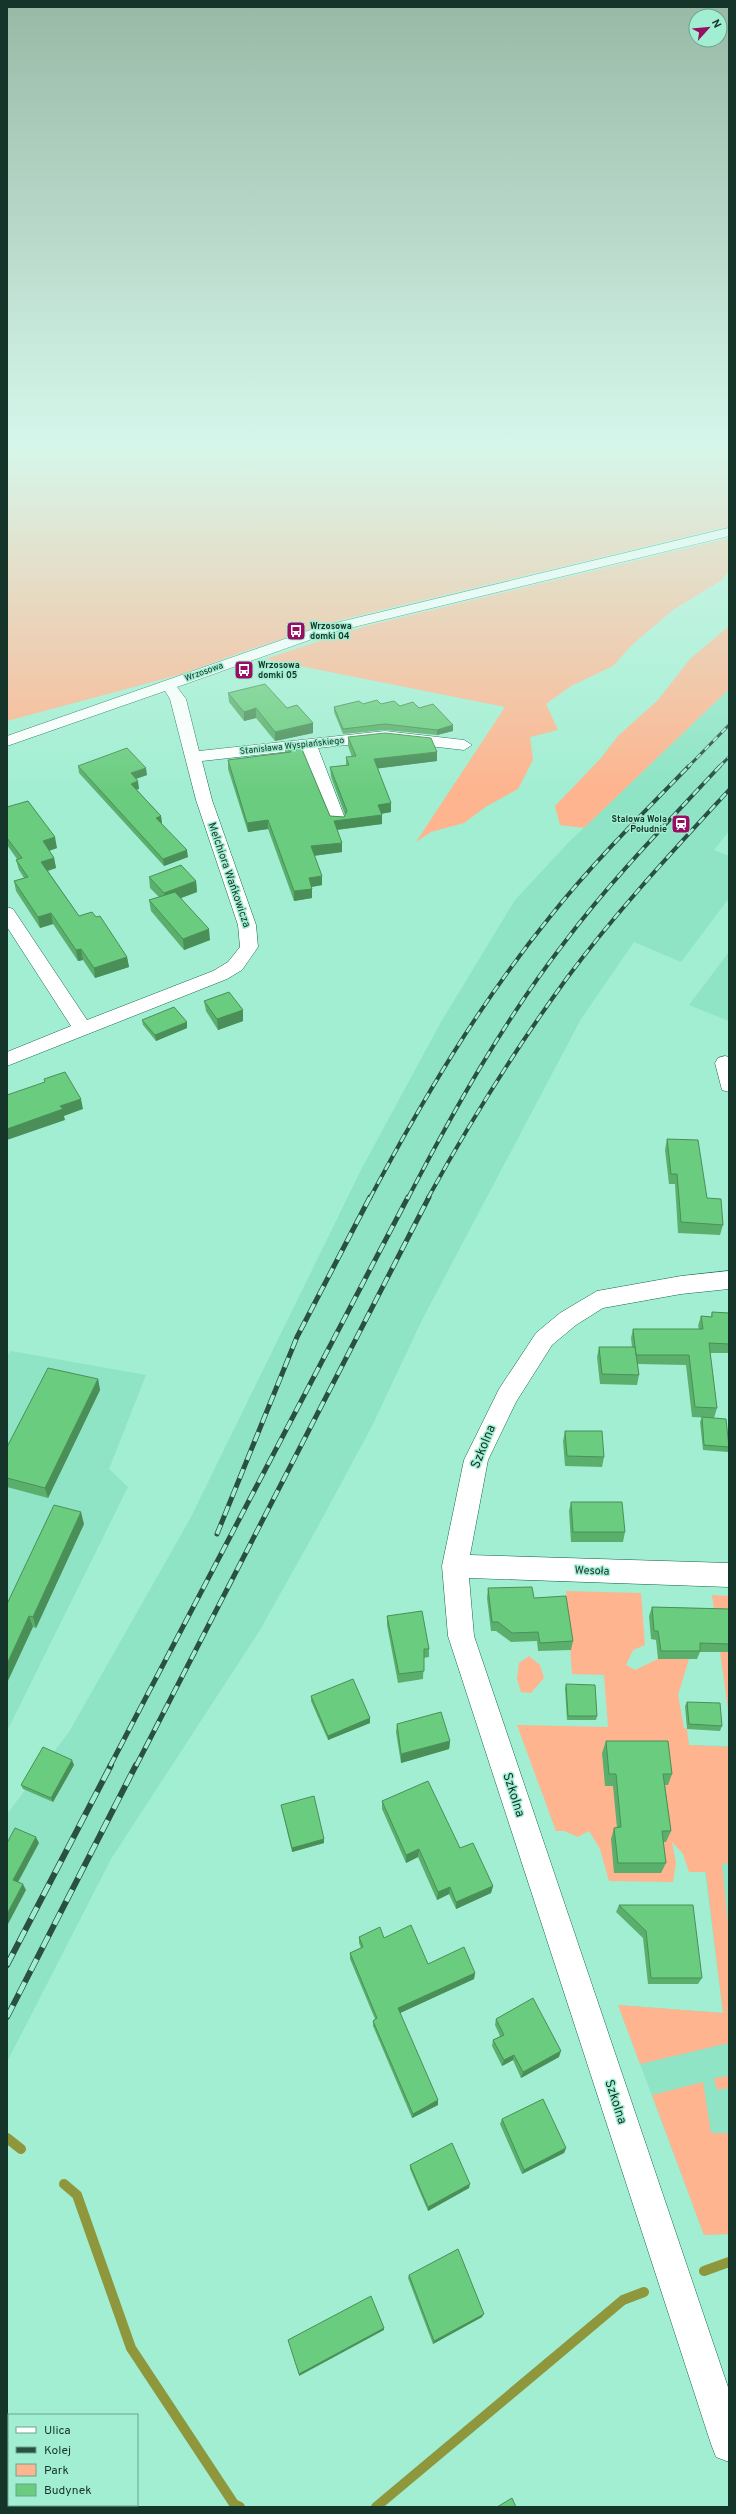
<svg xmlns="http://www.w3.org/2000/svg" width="736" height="2514" font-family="Overpass,sans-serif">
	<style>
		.built { fill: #8ee4c5 }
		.green { fill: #feb48e }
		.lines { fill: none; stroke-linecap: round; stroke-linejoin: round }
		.stream { stroke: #8e973c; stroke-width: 10 }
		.minor-casing { stroke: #156750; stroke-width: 1 }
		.minor { fill: #fff; fill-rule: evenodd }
		.rail-far3-casing { stroke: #2a4f43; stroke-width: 3 }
		.rail-far2-casing { stroke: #2a4f43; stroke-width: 4 }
		.rail-far1-casing { stroke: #2a4f43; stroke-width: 5 }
		.rail-casing { stroke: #2a4f43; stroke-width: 6 }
		.rail-far3 { stroke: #a2eed2; stroke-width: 2; stroke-dasharray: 6; stroke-linecap: butt }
		.rail-far2 { stroke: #a2eed2; stroke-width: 2.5; stroke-dasharray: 8; stroke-linecap: butt }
		.rail-far1 { stroke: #a2eed2; stroke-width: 3.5; stroke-dasharray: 10; stroke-linecap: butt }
		.rail { stroke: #a2eed2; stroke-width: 4.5; stroke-dasharray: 13; stroke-linecap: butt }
		.wall { fill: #5baf6c }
		.shaded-wall { fill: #4a8f58 }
		.building { fill: #6acc7e; stroke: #4a8f58 }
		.labels { text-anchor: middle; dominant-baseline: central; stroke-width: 3; stroke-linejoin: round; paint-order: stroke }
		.far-poi-label { font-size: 9px; font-weight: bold; fill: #15342a; stroke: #a2eed2; text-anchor: start }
		.far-street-label { font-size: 9px; fill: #15342a; stroke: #a2eed2 }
		.street-label { font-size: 11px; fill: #15342a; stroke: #a2eed2 }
		.near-street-label { font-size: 13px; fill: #15342a; stroke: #a2eed2 }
	</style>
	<rect width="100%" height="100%" fill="#a2eed2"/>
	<path class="built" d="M729,689V831L714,850L729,856V898L681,962L634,942L581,1019L423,1318L372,1426L316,1530L260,1630L111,1859L7,2062V1814L69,1732L190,1519L362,1168L441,1022L515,900L569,842Z
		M729,952V1021L689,1005Z
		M11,1351L146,1375L109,1469L128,1487L7,1731V1355Z
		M689,1745L729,1746V2234L704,2235L618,2005L723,2013Z"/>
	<path class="green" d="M7,440H729V526L340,620L245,651L182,674L7,721Z
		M729,538V570L722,580L673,610L633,644L613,666L571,686L546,704L558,730L530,737L533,760L518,789L487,806L464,823L431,832L416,842L505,707L265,659L366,626Z
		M729,626V689L584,828L560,825L555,806L601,758L618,736L658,700L690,659Z
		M566,1591L641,1593L645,1645L633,1650L626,1665L635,1670L658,1659H689L678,1695L684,1728L687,1729L689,1745L729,1747V1863L722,1864L729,1933V2043L640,2064L618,2005L723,2013L701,1831L706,1872H689L683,1854L672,1842L676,1863L673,1882L609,1881L600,1849L589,1831L578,1837L564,1831H556L517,1725L608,1727L604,1675L572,1674Z
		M712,1595L729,1596V1716Z
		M529,1656L540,1665L544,1678L531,1693L521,1692L517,1679L519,1663Z
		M729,2076V2088L717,2090L714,2078Z
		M703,2082L711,2133H729V2234L704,2235L652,2095Z"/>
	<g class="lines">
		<path class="stream" d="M7,2138L21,2149
			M64,2184L77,2195L131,2348L234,2504L240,2507
			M704,2271L729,2262
			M376,2507L623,2300L644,2292"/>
		<defs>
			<path id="minor" d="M729,528V536L329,633L177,687L186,699L199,751L385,731L464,740L472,745L464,750L385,741L318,748L346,821L344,825H332L330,821L302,750L202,761L212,800L256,925L258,947L242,970L227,979L7,1066V1052L71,1026L7,927V907L13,909L87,1020L213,971L228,962L240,947L238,925L196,800L170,699L165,691L7,746V736L319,627Z
				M725,1056L729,1057V1092L722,1090L715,1063L718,1058Z
				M729,1271V1289L681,1294L603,1308L576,1325L552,1345L516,1402L488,1460L470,1555L729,1563V1587L469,1578L474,1636L729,2390V2462L716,2457L711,2444L448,1636L442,1566L464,1460L499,1389L536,1333L560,1313L597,1291L681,1276Z"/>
		</defs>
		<use href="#minor" class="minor-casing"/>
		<use href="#minor" class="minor"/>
		<defs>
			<path id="rail-far3" d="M688,767L729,725
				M719,767L729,757"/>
			<path id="rail-far2" d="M370,1198C422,1101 479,1004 549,918C592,864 641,815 689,766
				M408,1198C454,1110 503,1022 564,943C611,880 666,824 720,766
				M428,1198C470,1122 516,1048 567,978C616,912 673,851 729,790"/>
			<path id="rail-far1" d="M217,1534L297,1337L370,1197
				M110,1766L408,1197
				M136,1766L429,1197"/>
			<path id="rail" d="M7,1965L111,1765
				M7,2017L136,1765"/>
		</defs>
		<use href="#rail-far3" class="rail-far3-casing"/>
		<use href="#rail-far2" class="rail-far2-casing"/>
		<use href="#rail-far1" class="rail-far1-casing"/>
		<use href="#rail" class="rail-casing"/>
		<use href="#rail-far3" class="rail-far3"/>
		<use href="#rail-far2" class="rail-far2"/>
		<use href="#rail-far1" class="rail-far1"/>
		<use href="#rail" class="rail"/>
	</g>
	<path class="wall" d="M228,693L287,708L313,723V733L275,741L256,718L244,721L229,702Z
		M363,704H381L419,708L453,731L437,735L385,730L343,734L334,712V707Z
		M348,737L437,752V761L378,768L391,812L381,814L382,824L337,830L342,852L314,856L322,885L312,887V898L294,901L268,829L248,832L228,769V760L285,753V744L299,742L330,816L344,817L345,815L331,777L330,767L346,765V757H352L348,746Z
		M78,766L147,775L136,779L139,789H136L161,816L162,824L188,857L164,866L79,773Z
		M7,807L57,848L49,851L54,858L56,868L48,871L79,916L127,957L129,967L95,978L83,960L78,961L53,924L40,928L16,891L14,881L24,878L19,870L16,860L17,859L7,845Z
		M149,877L196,881L197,892L181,898L210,940L184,950L151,911L149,900L159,897L150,888Z
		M204,1001L243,1010V1021L218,1030L206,1011Z
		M142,1020L187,1028L156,1041L143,1025Z
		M667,1139L707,1198L723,1225L720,1235L678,1233L675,1184H669L665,1150Z
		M712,1312L729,1313V1353H710L717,1408L714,1418L692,1417L686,1365L637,1364L639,1375L637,1385L600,1384L597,1357L599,1347H632L631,1338L633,1329H699L698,1326L701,1316L711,1317Z
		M98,1379L100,1390L48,1498L7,1487V1447Z
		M702,1417L729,1444V1448L728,1452L703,1450L700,1422Z
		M565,1431L604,1457L602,1467L565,1466L563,1441Z
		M729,1491V1511L728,1495Z
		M571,1502L625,1532L623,1542H571L569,1511Z
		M84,1524L36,1628L33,1627L7,1604Z
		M488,1588L534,1598L573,1641L571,1650L538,1651L537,1641L511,1642L496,1631H491L487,1598Z
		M652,1607L729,1609V1652H700L697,1659H658L656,1640L651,1639L649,1616Z
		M387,1616L429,1649V1657L424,1658L423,1679L398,1683L387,1625Z
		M566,1684L597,1716L596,1720H567L565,1688Z
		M311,1696L370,1723L328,1740L311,1701Z
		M687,1702L722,1726L720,1731L687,1729L685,1706Z
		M397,1724L450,1741L449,1749L401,1763L396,1732Z
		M606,1741L672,1774L668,1785H665L671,1831L666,1842H663L666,1863L661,1873H614L611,1839L614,1828H617L613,1786H605L602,1753Z
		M74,1765L53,1802L23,1789L21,1785Z
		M382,1801L460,1848L493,1886L491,1893L456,1909L449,1894L437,1900L418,1857L406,1863L382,1809Z
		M281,1805L324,1839V1843L292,1852Z
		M619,1905L702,1978L698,1984H648L643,1938L616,1912Z
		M359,1937L384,1938L428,1964L475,1973L474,1979L400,2013L438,2105L412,2118L373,2026V2021L375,2019L350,1959V1953L361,1948L359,1943Z
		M496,2019L559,2057L521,2078L513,2060L502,2066L492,2046L493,2040L500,2036L495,2025Z
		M502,2119L566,2148L564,2153L522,2174L500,2124Z
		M410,2165L469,2188L428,2211L410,2169Z
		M409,2275L482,2317L433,2344L408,2278Z"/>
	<path class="shaded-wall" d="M256,708V718L244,721V712Z
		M313,723V733L275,741V732Z
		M453,725V731L437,735V730Z
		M437,752V761L374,769V759Z
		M146,768L147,775L132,780L131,773Z
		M138,781L139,789L132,791L131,784Z
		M391,803V812L378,814V805Z
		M382,815V824L334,830V821Z
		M161,816L162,824L156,818Z
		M268,820V829L248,832L247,823Z
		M55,837L57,848L45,852L43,841Z
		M342,843V852L311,856V846Z
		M187,850L188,857L164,866L163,859Z
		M54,858L56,868L43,872L41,862Z
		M322,876V885L310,887L309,878Z
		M196,881L197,892L165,904L164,893Z
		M312,889V898L294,901V891Z
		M51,913L53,924L40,928L38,917Z
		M209,929L210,940L184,950L183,939Z
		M81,949L83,960L78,961L76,950Z
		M127,957L129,967L95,978L94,968Z
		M243,1010V1021L218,1030L217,1019Z
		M187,1022V1028L156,1041L155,1035Z
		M81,1099L83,1109L64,1116L65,1120L7,1140V1129L60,1106Z
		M98,1379L100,1390L48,1498L45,1488Z
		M81,1512L84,1524L36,1628L33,1617Z
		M29,1616L33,1627L7,1683V1664Z
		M370,1718V1723L328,1740V1736Z
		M450,1741L449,1749L401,1763V1754Z
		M72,1760L74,1765L53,1802L51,1798Z
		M36,1837L39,1843L16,1886L13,1880Z
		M324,1839V1843L292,1852V1848Z
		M419,1849L418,1857L406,1863V1855Z
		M23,1884L26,1890L7,1926V1914Z
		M493,1886L491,1893L456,1909V1902Z
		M450,1887L449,1894L437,1900L438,1892Z
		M475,1973L474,1979L398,2014V2008Z
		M561,2051L559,2057L521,2078L523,2072Z
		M514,2055L513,2060L502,2066L504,2060Z
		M438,2100V2105L412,2118L413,2114Z
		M566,2148L564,2153L522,2174L524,2170Z
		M470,2184L469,2188L428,2211V2207Z
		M484,2314L482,2317L433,2344L434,2341Z
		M384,2328V2330L299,2376V2374Z"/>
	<path class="building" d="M265,684L287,708L297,705L313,723L275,732L256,708L244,712L228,693Z
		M377,700L381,704L394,701L400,706L413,702L419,708L433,704L453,725L437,730L385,724L343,729L334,707L359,701L363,704Z
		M385,733L431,738L437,752L374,759L391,803L378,805L382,815L334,821L342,843L311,846L322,876L309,878L312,889L294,891L268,820L247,823L228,760L291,752L285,744L299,742L330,816L344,817L347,811L330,767L349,765L346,757L356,756L348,737Z
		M127,748L146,768L131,773L138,781L131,784L161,816L156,818L187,850L163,859L78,766Z
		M28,801L55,837L43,841L54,858L41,862L79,916L92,912L96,917L100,916L127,957L94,968L81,949L76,950L51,913L38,917L14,881L28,877L16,860L22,858L7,838V807Z
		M181,865L196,881L164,893L149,877Z
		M175,892L209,929L183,939L149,900Z
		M229,992L243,1010L217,1019L204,1001Z
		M174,1007L187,1022L155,1035L142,1020Z
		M65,1072L81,1099L60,1106L63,1109L7,1129V1095L45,1082L44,1079Z
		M667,1139L698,1140L707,1198L721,1199L723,1225L681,1222L677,1174H671Z
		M712,1312L729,1313V1344L709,1343L717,1408L695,1407L689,1355H636L633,1329H703L701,1316L712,1317Z
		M599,1347H635L639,1375L602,1374Z
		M48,1368L98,1379L45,1488L7,1478V1447Z
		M702,1417L726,1419L729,1447L704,1445Z
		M565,1431H602L604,1457L567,1456Z
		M571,1502H622L625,1532H573Z
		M54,1505L81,1512L33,1617L29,1616L7,1664V1604Z
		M532,1587L534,1598L566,1596L573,1641L540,1643L538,1632L512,1633L498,1622H492L488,1588Z
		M652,1607L729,1609V1644L700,1643V1651H661L658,1631H654Z
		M422,1611L429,1649H424V1671L399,1674L387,1616Z
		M353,1679L370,1718L328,1736L311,1696Z
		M566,1684L595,1685L597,1716H568Z
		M687,1702L720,1703L722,1726L689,1724Z
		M441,1712L450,1741L401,1754L397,1724Z
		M606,1741H668L672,1774H663L671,1831H662L666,1863H618L614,1828L621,1827L616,1774H609Z
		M43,1747L72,1760L51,1798L21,1785Z
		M428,1781L460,1848L473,1843L493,1886L456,1902L450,1887L438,1892L419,1849L406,1855L382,1801Z
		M314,1796L324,1839L292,1848L281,1805Z
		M15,1828L36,1837L13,1880L23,1884L7,1914V1843Z
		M619,1905H693L702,1978H651L646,1931Z
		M411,1925L428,1964L464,1947L475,1973L398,2008L438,2100L413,2114L373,2021L377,2018L350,1953L363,1947L359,1937L380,1927L384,1938Z
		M533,1998L561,2051L523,2072L514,2055L504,2060L493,2040L504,2035L496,2019Z
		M543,2099L566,2148L524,2170L502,2119Z
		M452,2143L470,2184L428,2207L410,2165Z
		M458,2249L484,2314L434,2341L409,2275Z
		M371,2296L384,2328L299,2374L288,2340Z
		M512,2498L516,2507H497Z"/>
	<linearGradient id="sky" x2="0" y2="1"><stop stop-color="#99b9a6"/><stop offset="0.56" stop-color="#d5f7eb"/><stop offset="1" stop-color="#d5f7eb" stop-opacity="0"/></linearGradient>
	<rect width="736" height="792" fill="url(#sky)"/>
	<defs>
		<symbol id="bus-square" viewBox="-11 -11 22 22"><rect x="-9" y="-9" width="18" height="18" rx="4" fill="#960f65" stroke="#a2eed2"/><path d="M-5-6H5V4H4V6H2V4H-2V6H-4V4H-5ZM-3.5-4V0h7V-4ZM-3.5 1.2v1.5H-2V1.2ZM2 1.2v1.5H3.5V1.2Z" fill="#fff"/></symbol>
		<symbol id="station-square" viewBox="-11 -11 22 22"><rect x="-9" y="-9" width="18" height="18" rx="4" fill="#960f65" stroke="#a2eed2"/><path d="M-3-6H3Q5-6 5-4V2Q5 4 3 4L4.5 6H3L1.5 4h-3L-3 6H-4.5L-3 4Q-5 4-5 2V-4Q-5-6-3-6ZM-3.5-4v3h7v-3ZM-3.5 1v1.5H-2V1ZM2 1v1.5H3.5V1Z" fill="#fff"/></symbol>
	</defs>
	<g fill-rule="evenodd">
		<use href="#bus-square" x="285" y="620" width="22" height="22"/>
		<use href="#bus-square" x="233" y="659" width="22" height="22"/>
		<use href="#station-square" x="670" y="813" width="22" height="22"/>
	</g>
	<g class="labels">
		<g class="far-poi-label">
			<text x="310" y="626">Wrzosowa<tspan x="310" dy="10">domki 04</tspan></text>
			<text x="258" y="665">Wrzosowa<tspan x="258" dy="10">domki 05</tspan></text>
			<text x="667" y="819" text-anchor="end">Stalowa Wola<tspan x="667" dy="10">Południe</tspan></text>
		</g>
		<g class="far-street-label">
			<text transform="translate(204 672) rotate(-20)">Wrzosowa</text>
			<text transform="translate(292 746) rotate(-6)">Stanisława Wyspiańskiego</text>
		</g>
		<g class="street-label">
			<text transform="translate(229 875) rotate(71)">Melchiora Wańkowicza</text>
			<text transform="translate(592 1571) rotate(2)">Wesoła</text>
		</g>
		<g class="near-street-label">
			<text transform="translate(484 1447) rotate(-68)">Szkolna</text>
			<text transform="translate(513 1795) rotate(72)">Szkolna</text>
			<text transform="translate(615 2102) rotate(72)">Szkolna</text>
		</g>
	</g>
	<rect width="736" height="2514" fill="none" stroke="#15342a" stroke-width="16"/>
	<rect x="8" y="2414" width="130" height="92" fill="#a2eed2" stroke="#6aa48f"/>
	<rect x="16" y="2427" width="20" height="6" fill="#ffffff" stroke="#6aa48f"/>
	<text x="44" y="2434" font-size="12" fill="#15342a">Ulica</text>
	<rect x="16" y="2447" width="20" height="6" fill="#2a4f43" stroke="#6aa48f"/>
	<text x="44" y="2454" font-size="12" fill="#15342a">Kolej</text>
	<rect x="16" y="2464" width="20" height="12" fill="#feb48e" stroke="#6aa48f"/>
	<text x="44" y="2474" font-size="12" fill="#15342a">Park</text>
	<rect x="16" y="2484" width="20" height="12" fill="#6acc7e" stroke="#6aa48f"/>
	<text x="44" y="2494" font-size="12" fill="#15342a">Budynek</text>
	<g transform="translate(708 28) rotate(63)"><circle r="19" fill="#a2eed2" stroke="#6aa48f"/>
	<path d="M0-3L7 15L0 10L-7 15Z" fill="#960f65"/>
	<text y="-6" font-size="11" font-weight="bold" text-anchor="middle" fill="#15342a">N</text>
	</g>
</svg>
